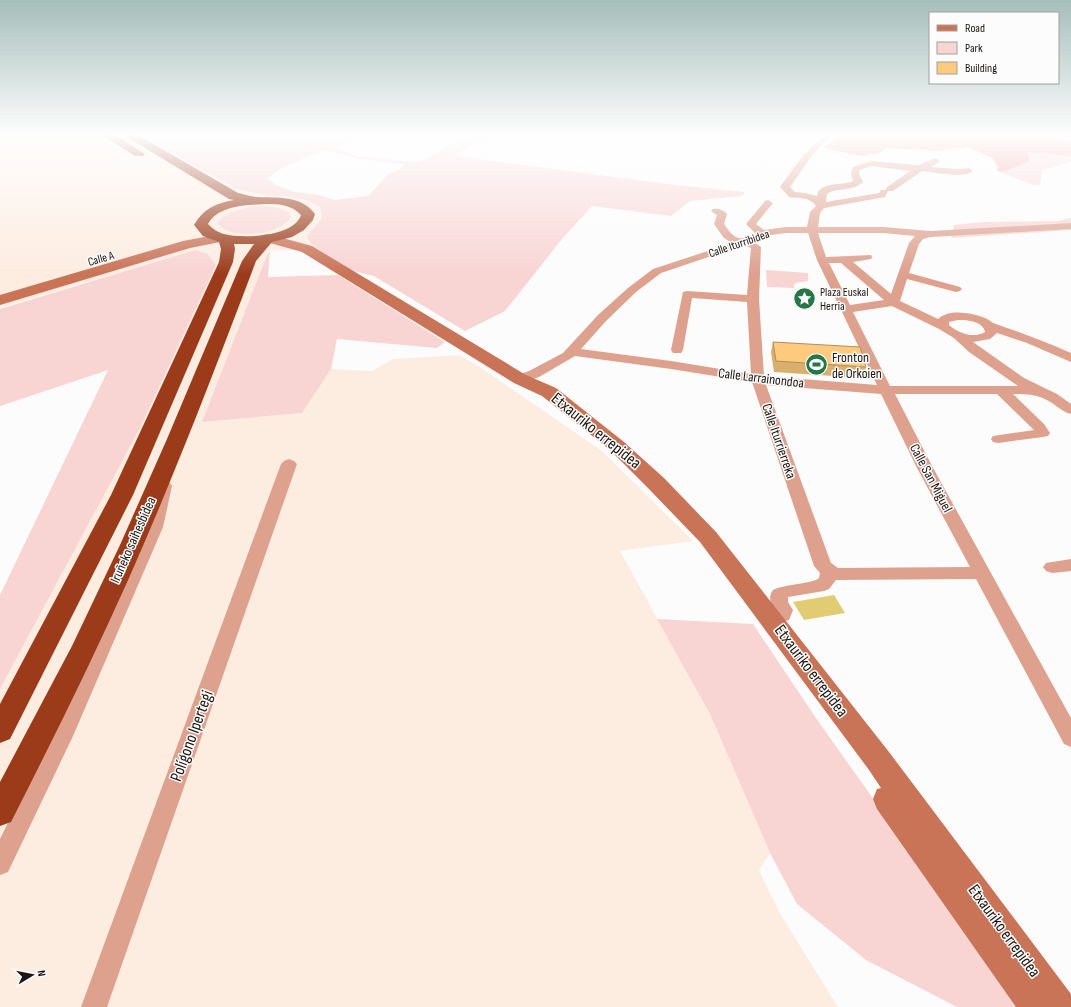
<svg xmlns="http://www.w3.org/2000/svg" width="1071" height="1007" font-family="'Sofia Sans Condensed',sans-serif">
	<style>
		.built { fill: #fdece0 }
		.green { fill: #f8d4d3; fill-rule: evenodd }
		.forest { fill: #f49899 }
		.water { fill: #e1cc74 }
		.lines { fill: none; stroke-linecap: round; stroke-linejoin: round }
		.street { fill: #dda18e; fill-rule: evenodd }
		.secondary { fill: #c97357; fill-rule: evenodd }
		.highway { fill: #9b3b1a; fill-rule: evenodd }
		.wall { fill: #daaf6c }
		.building { fill: #fecb7e; stroke: #b28e58 }
		.labels { text-anchor: middle; dominant-baseline: central; stroke-width: 3; stroke-linejoin: round; paint-order: stroke }
		.far-street-label { font-size: 12px; fill: #1c1510; stroke: #fcfcfc }
		.far-poi-label { font-size: 12px; fill: #1c1510; stroke: #fcfcfc; text-anchor: start }
		.poi-label { font-size: 14px; fill: #1c1510; stroke: #fcfcfc; text-anchor: start }
		.street-label { font-size: 14px; fill: #1c1510; stroke: #fcfcfc }
		.near-street-label { font-size: 17px; fill: #1c1510; stroke: #fcfcfc }
	</style>
	<rect width="100%" height="100%" fill="#fcfcfc"/>
	<path class="built" d="M0,134H138L238,190L265,195L287,196L306,200L320,207L322,218L307,236L310,242L318,249L270,251L267,255L202,422L302,413L331,369L372,371L393,359L459,355L477,365L602,451L693,541L620,551L710,714L770,853L759,870L779,912L838,1007H0V689L140,428L216,265L208,254L195,250L0,308Z"/>
	<path class="green" d="M138,134H362L346,142L338,148L355,156L410,162L424,160L470,134H496L493,138L474,144L454,156L675,185L745,192L742,196L690,201L671,216L592,206L562,239L505,311L465,331L374,276L353,271L339,263L318,249L310,242L307,236L322,218L320,207L306,200L287,196L265,195L238,190ZM324,150L360,159L405,164L400,169L388,174L368,196L335,200L319,195L295,192L275,185L268,178C284,164 306,159 324,150Z
		M993,134H1071V142L1049,136L1036,139L1000,137Z
		M1027,152L1071,156V162L1042,170L1040,185H1033L997,171H1006L1030,161Z
		M253,206C266,206 278,206 290,213L291,217C281,235 230,241 218,224L219,220L231,212Z
		M1071,218V230L951,238L954,225L982,222L1058,221Z
		M195,250L208,254L216,265L140,428L0,689V595L108,370L0,406V309Z
		M270,251L268,277L338,275L445,342L437,348L337,339L331,369L302,413L202,422L267,255Z
		M766,270L808,273V281L796,283L794,285V288L767,287Z
		M657,619L753,624L818,721L1021,1007H957L866,960L797,904L770,853L710,714Z"/>
	<path class="forest" d="M842,134H993L1000,137L1036,139L1049,136L1071,142V156L1027,152L1030,161L1006,171H997L998,166L992,158L968,147L938,151L886,148L879,153L861,156L823,148Z"/>
	<path class="water" d="M834,595L845,613L804,620L793,602Z"/>
	<g class="lines">
		<path class="street" d="M824,134H833L813,154L790,187L795,192L805,193L817,196C818,181 844,186 853,181L851,174L853,167L871,161L918,165L936,158L940,161L931,167L958,169L969,168L973,171C965,179 933,172 922,171L893,191H888L885,197L824,208L820,213L818,227H883L931,231L1071,223V229L931,237L923,239L919,244L909,273L960,287L962,289L960,291L956,292L907,279L900,301L938,319C949,308 973,313 985,318C990,320 992,323 996,324C1022,333 1046,342 1071,353V362L1027,343L997,333L990,339L973,342L1024,378L1057,394L1071,404V414C1062,412 1055,404 1047,400C1036,394 1025,394 1013,394L1044,424L1050,433L1048,436L1043,437L998,443L993,442L991,439L993,436L1034,430L997,394H895L932,466L1071,718V747L1064,744L976,579L836,580L829,589L824,591L788,597V602L793,610L789,620L771,625L764,623L762,618L764,613L775,610C770,603 768,597 773,590C784,584 813,584 819,578L820,573L814,566L752,382L671,369L575,356L539,377L520,383L515,382L513,379L515,376L529,371L563,353L598,315L628,288L653,269L732,243L724,238L714,224L717,215L711,211L713,209C718,208 724,210 727,214L724,224C735,240 738,241 756,234L746,224L765,201L768,200L773,203L756,224L764,230L786,227H807L810,212L816,206C809,196 799,199 789,197L780,187L802,157ZM871,166L910,171L887,187L886,190H881L879,193L826,202L827,194L830,192C840,188 854,191 863,182L859,174L860,170ZM786,233H808L817,260L877,385L764,376L759,299L761,247L754,242L771,235ZM818,233H883L915,236L909,243L891,294L853,262L871,259L872,257L871,255L826,257ZM744,245L751,248L747,295L687,291L683,292L671,350L673,353H681L683,350L692,298L747,302L751,374L671,361L581,349L606,321L636,292L661,273ZM829,263H841L884,300L850,305ZM892,306L939,329L954,338L969,352L1018,386H890L853,312ZM958,320C967,320 983,321 985,332C973,339 958,333 949,325V322ZM766,385L881,394L916,466L970,567L838,568L831,563Z
			M289,459L294,461L297,464L107,1007H81L281,464L284,461Z
			M164,481L170,483L172,486L163,527L73,736L8,872L0,875V839L51,736L147,527L156,486L158,483Z
			M1071,559V571L1052,573L1046,571L1043,567L1046,563Z"/>
		<path class="secondary" d="M220,234L225,235L227,238L225,241L190,248L0,305V295L183,241Z
			M268,234L312,246L526,375L556,388L624,442L664,478L716,532L889,752L1071,994V1007H1016L877,809L873,799L877,789L881,788L869,770L700,542L648,488L610,450L542,396L514,383L302,252L263,241L261,238L263,235Z"/>
		<path class="highway" d="M101,134H114L145,154L143,156H135Z
			M122,134H136L238,193C244,194 251,197 257,197C277,198 301,195 315,214L313,220L304,230L292,237L272,242L256,261C216,367 175,474 129,578C92,661 52,741 11,822L0,826V782L72,646L120,545L167,439L242,261L254,244H234L235,249L233,262L133,495L10,739L0,743V704L111,495L219,262L221,249L219,242L203,236L194,225C203,209 216,203 234,200L229,199ZM267,204C280,204 292,205 301,215C294,237 243,239 224,234C217,232 213,229 208,224C218,205 248,205 267,204Z"/>
	</g>
	<path class="wall" d="M773,342L866,367L863,378L774,372L771,352Z"/>
	<path class="building" d="M773,342L860,347L866,367L776,361Z"/>
	<linearGradient id="sky" x2="0" y2="1"><stop stop-color="#a5beba"/><stop offset="0.49" stop-color="#fefefe"/><stop offset="1" stop-color="#fefefe" stop-opacity="0"/></linearGradient>
	<rect width="1071" height="275" fill="url(#sky)"/>
	<defs>
		<symbol id="sight-disc" viewBox="-11 -11 22 22"><circle r="9.5" fill="#267747" stroke="#fcfcfc"/><path d="M0-6L1.8-2.2L6-1.7L2.9 1.2L3.7 5.4L0 3.3L-3.7 5.4L-2.9 1.2L-6-1.7L-1.8-2.2Z" fill="#fff"/></symbol>
		<symbol id="stadium-disc" viewBox="-11 -11 22 22"><circle r="9.5" fill="#267747" stroke="#fcfcfc"/><path d="M0-5a6.5 5 0 1 0 0 10a6.5 5 0 1 0 0-10ZM-3.5-1.8h7v3.6h-7Z" fill="#fff"/></symbol>
	</defs>
	<g fill-rule="evenodd">
		<use href="#sight-disc" x="792" y="286" width="25" height="25"/>
		<use href="#stadium-disc" x="804" y="352" width="25" height="25"/>
	</g>
	<g class="labels">
		<g class="far-street-label">
			<text transform="translate(739 244) rotate(-19)">Calle Iturribidea</text>
			<text transform="translate(101 259) rotate(-16)">Calle A</text>
		</g>
		<g class="far-poi-label">
			<text x="820" y="292">Plaza Euskal<tspan x="820" dy="14">Herria</tspan></text>
		</g>
		<g class="poi-label">
			<text x="832" y="357">Fronton<tspan x="832" dy="16">de Orkoien</tspan></text>
		</g>
		<g class="street-label">
			<text transform="translate(761 378) rotate(7)">Calle Larrainondoa</text>
			<text transform="translate(779 441) rotate(71)">Calle Iturrierreka</text>
			<text transform="translate(931 478) rotate(62)">Calle San Miguel</text>
			<text transform="translate(133 540) rotate(-66)">Iruñeko saihesbidea</text>
		</g>
		<g class="near-street-label">
			<text transform="translate(596 431) rotate(39)">Etxauriko errepidea</text>
			<text transform="translate(811 671) rotate(53)">Etxauriko errepidea</text>
			<text transform="translate(192 736) rotate(-70)">Polígono Ipertegi</text>
			<text transform="translate(1004 931) rotate(54)">Etxauriko errepidea</text>
		</g>
	</g>
	<rect x="929" y="12" width="130" height="72" fill="#fcfcfc" stroke="#a2a09e"/>
	<rect x="937" y="25" width="20" height="6" fill="#c97357" stroke="#a2a09e"/>
	<text x="965" y="32" font-size="12" fill="#1c1510">Road</text>
	<rect x="937" y="42" width="20" height="12" fill="#f8d4d3" stroke="#a2a09e"/>
	<text x="965" y="52" font-size="12" fill="#1c1510">Park</text>
	<rect x="937" y="62" width="20" height="12" fill="#fecb7e" stroke="#a2a09e"/>
	<text x="965" y="72" font-size="12" fill="#1c1510">Building</text>
	<g transform="translate(32 975) rotate(80)" stroke="#fcfcfc" stroke-width="3" paint-order="stroke">
	<path d="M0-3L7 15L0 10L-7 15Z" fill="#1c1510"/>
	<text y="-6" font-size="11" font-weight="bold" text-anchor="middle" fill="#1c1510">N</text>
	</g>
</svg>
